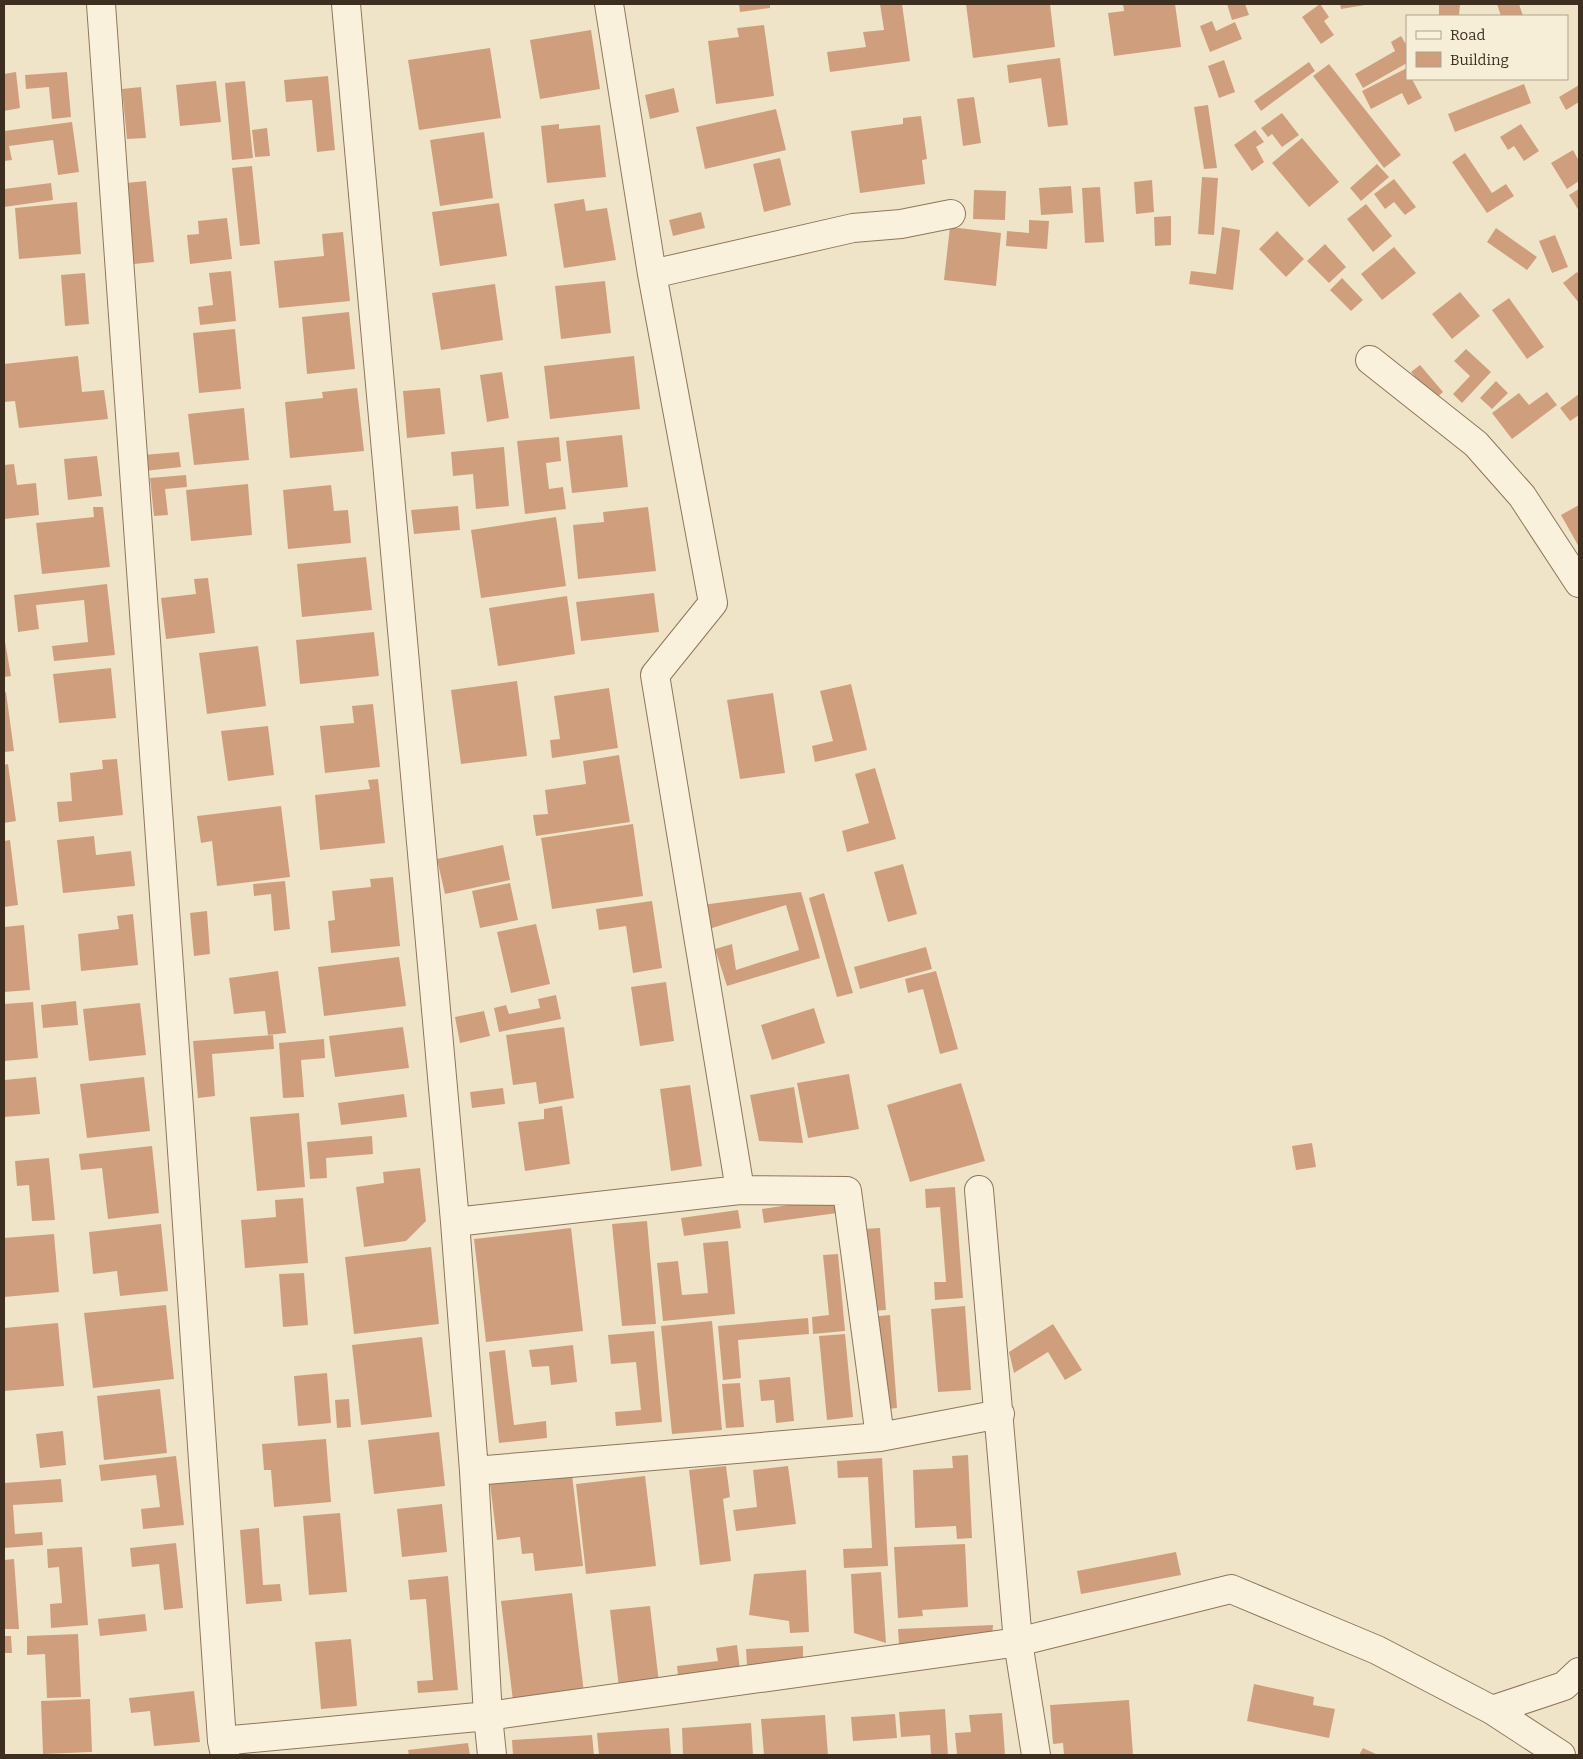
<svg xmlns="http://www.w3.org/2000/svg" width="1583" height="1759" font-family="Bitter,serif">
	<style>
		.building { fill: #cf9f7d }
		.lines { fill: none; stroke-linecap: round; stroke-linejoin: round }
		.street-casing { stroke: #8d765c; stroke-width: 30 }
		.street { stroke: #faf1dc; stroke-width: 28 }
	</style>
	<rect width="100%" height="100%" fill="#f0e4c8"/>
	<path class="building" d="M739,4H770V8L740,12Z
		M880,4H902L910,61L830,72L827,52L866,47L863,32L884,30Z
		M966,4H1050L1055,47L973,58Z
		M1123,4H1175L1181,47L1114,56L1108,13L1124,11Z
		M1227,4H1245L1249,15L1232,20Z
		M1320,4L1329,17L1324,21L1334,35L1321,44L1302,17Z
		M1340,4H1365V5L1341,9Z
		M1439,4H1460L1459,16H1439Z
		M1497,4H1519L1523,16H1501Z
		M1212,21L1216,31L1235,22L1242,39L1210,52L1200,26Z
		M764,25L774,96L716,104L708,41L739,37L737,28Z
		M591,30L600,89L540,99L530,40Z
		M1401,36L1407,46V63L1363,88L1355,74L1395,51L1391,42Z
		M490,48L501,118L419,130L408,60Z
		M1060,58L1068,125L1048,127L1041,78L1009,83L1007,65Z
		M1224,60L1235,92L1219,98L1208,66Z
		M1309,62L1315,71L1261,111L1254,101Z
		M1329,64L1401,155L1384,168L1313,76Z
		M1407,68V79H1412L1422,98L1408,105L1402,93L1371,109L1362,91Z
		M16,72L20,108L4,111V74Z
		M67,72L71,117L52,119L49,87L26,89L25,75Z
		M328,76L335,150L317,152L312,100L286,102L284,80Z
		M216,81L221,122L180,126L176,85Z
		M245,81L253,158L232,160L225,83Z
		M1524,84L1531,103L1455,132L1448,114Z
		M1579,85V102L1566,110L1559,97Z
		M141,87L146,138L127,139L122,89Z
		M674,88L679,112L650,119L645,95Z
		M974,97L981,143L963,146L957,99Z
		M1208,105L1217,168L1204,169L1194,107Z
		M776,109L786,150L705,169L696,127Z
		M1282,113L1299,135L1282,147L1272,134L1268,137L1261,128Z
		M921,116L927,159L922,160L925,184L860,193L851,131L903,124V118Z
		M72,122L79,172L58,175L53,140L9,146L12,160L4,161V131Z
		M559,124V129L600,125L606,177L547,183L541,126Z
		M1521,124L1539,151L1524,161L1514,146L1508,150L1500,137Z
		M267,128L270,156L255,157L252,130Z
		M1255,130L1264,142L1256,147L1264,162L1252,171L1234,145Z
		M484,132L493,198L440,206L430,140Z
		M1302,138L1339,182L1309,207L1272,163Z
		M1573,150L1579,161V181L1567,189L1551,163Z
		M1465,153L1492,193L1506,184L1514,196L1487,213L1452,162Z
		M780,158L791,205L764,212L753,164Z
		M1377,164L1389,177L1361,201L1350,188Z
		M252,166L260,244L240,246L232,168Z
		M1202,177L1218,178L1214,235L1198,234Z
		M1394,179L1416,207L1405,215L1394,202L1385,209L1374,194Z
		M1152,180L1154,212L1136,214L1134,182Z
		M146,181L154,262L134,264L126,183Z
		M51,183L53,200L4,207V189Z
		M1071,186L1073,213L1041,215L1039,188Z
		M1100,187L1104,242L1085,243L1082,188Z
		M1579,189V211L1569,195Z
		M974,190L1006,191L1005,220L973,219Z
		M584,199L586,211L607,208L616,260L564,268L554,204Z
		M77,202L81,254L19,259L15,208Z
		M499,203L507,256L440,266L432,212Z
		M1366,204L1392,236L1373,252L1347,219Z
		M701,212L705,228L673,236L669,220Z
		M1171,216V245L1155,246L1154,217Z
		M227,218L232,259L190,264L187,235L199,234L198,221Z
		M1029,220L1049,221L1047,249L1006,246L1007,231L1029,233Z
		M950,227L1001,233L996,286L944,280Z
		M1222,227L1240,230L1233,290L1189,284L1191,271L1216,274Z
		M1496,228L1537,257L1527,270L1487,242Z
		M1277,231L1304,259L1286,277L1259,249Z
		M343,232L350,301L279,308L274,261L324,256L322,234Z
		M1555,235L1568,267L1552,273L1539,241Z
		M1325,244L1346,267L1329,283L1307,261Z
		M1394,247L1416,273L1382,300L1361,274Z
		M231,271L236,321L200,325L198,307L213,305L209,273Z
		M1577,272L1579,275V303L1563,283Z
		M85,273L89,324L65,326L61,275Z
		M1342,278L1363,300L1351,311L1330,290Z
		M605,281L611,333L561,339L555,286Z
		M495,284L503,340L441,350L432,293Z
		M1460,292L1480,316L1452,339L1432,314Z
		M1509,298L1544,347L1527,359L1492,310Z
		M349,312L355,369L307,374L302,317Z
		M235,329L241,389L199,393L193,333Z
		M1466,349L1491,372L1462,403L1453,394L1470,376L1454,361Z
		M78,356L82,392L104,390L108,419L19,428L15,401L4,402V364Z
		M634,356L640,409L550,419L544,366Z
		M1420,365L1443,392L1434,400L1411,372Z
		M502,372L509,418L487,422L480,375Z
		M1496,381L1508,393L1492,409L1480,398Z
		M357,388L364,451L290,458L285,402L323,398L322,392Z
		M440,388L445,434L407,438L403,391Z
		M1547,392L1557,405L1512,439L1492,413L1519,393L1529,405Z
		M1579,394V415L1570,421L1560,408Z
		M244,408L249,460L194,465L188,414Z
		M622,435L628,487L572,493L566,441Z
		M559,437L561,461L546,463L549,489L563,487L566,509L525,514L517,441Z
		M504,447L509,506L476,509L473,474L453,476L451,452Z
		M179,452L181,467L144,471L143,455Z
		M97,456L102,496L68,500L64,459Z
		M14,464L17,485L36,483L39,515L4,519V465Z
		M186,475L187,487L165,489L168,515L154,516L150,478Z
		M248,484L252,535L191,541L186,490Z
		M331,485L334,511L348,510L351,543L288,549L283,490Z
		M1579,505V547L1561,515Z
		M458,506L460,530L414,534L411,510Z
		M93,507H103L110,567L42,574L36,523L94,517Z
		M648,507L656,571L578,579L573,525L604,522L603,512Z
		M556,517L566,586L481,598L471,530Z
		M366,557L372,610L302,617L297,564Z
		M208,578L215,633L166,639L161,598L196,594L194,579Z
		M107,584L115,655L54,661L52,646L88,642L84,600L36,605L39,629L18,632L14,595Z
		M654,593L659,632L581,641L576,602Z
		M567,596L575,654L498,666L489,608Z
		M374,632L379,676L300,684L296,640Z
		M4,636L11,676L4,677Z
		M258,646L266,706L207,714L199,653Z
		M111,668L116,718L59,723L53,674Z
		M517,681L527,756L461,764L451,690Z
		M851,684L867,750L815,762L812,746L833,741L820,691Z
		M609,688L618,748L552,758L550,740L560,739L554,696Z
		M6,692L14,751L4,752V693Z
		M773,693L785,773L740,779L727,700Z
		M373,704L380,767L325,773L320,726L354,723L352,706Z
		M268,726L274,775L228,781L221,731Z
		M619,755L630,822L536,836L533,815L548,814L545,790L586,784L583,761Z
		M117,759L123,815L59,822L57,802L72,801L70,773L103,769L102,760Z
		M8,764L16,821L4,823V765Z
		M875,768L896,839L847,852L842,831L869,823L855,774Z
		M378,779L385,843L320,850L315,795L370,789L368,780Z
		M281,806L290,877L217,886L212,841L201,843L197,816Z
		M633,824L643,896L552,909L541,838Z
		M94,836L96,855L131,851L135,886L63,893L57,840Z
		M10,840L18,905L4,907V841Z
		M503,845L510,880L445,894L437,859Z
		M903,864L917,914L888,922L874,872Z
		M393,877L400,946L331,953L328,921L335,920L332,891L371,887L370,879Z
		M285,881L290,929L274,931L271,894L254,896L253,884Z
		M510,883L518,920L480,928L472,891Z
		M801,892L820,958L727,986L715,949L732,944L736,970L799,950L786,905L709,929L702,905Z
		M824,893L853,993L837,997L809,898Z
		M652,901L662,968L633,973L626,926L599,930L596,909Z
		M207,911L210,954L194,956L190,913Z
		M133,914L138,965L81,971L78,934L119,929L117,916Z
		M536,924L550,984L511,993L497,932Z
		M24,925L30,990L4,992V927Z
		M926,947L932,969L860,989L854,967Z
		M399,957L406,1006L324,1016L318,967Z
		M278,971L286,1033L268,1035L265,1011L234,1014L229,978Z
		M936,971L958,1049L940,1054L923,989L908,993L905,979Z
		M666,982L674,1041L640,1046L631,987Z
		M556,995L561,1019L499,1032L494,1008L506,1005L509,1014L540,1008L538,999Z
		M76,1001L78,1025L43,1028L41,1005Z
		M33,1002L38,1058L4,1061V1004Z
		M140,1003L146,1055L89,1061L83,1009Z
		M814,1008L825,1043L772,1060L761,1025Z
		M484,1011L490,1036L460,1043L455,1017Z
		M403,1027L409,1068L335,1077L329,1036Z
		M564,1027L574,1098L539,1104L536,1082L513,1085L506,1035Z
		M273,1035L274,1049L212,1054L215,1096L198,1098L193,1041Z
		M324,1039L325,1058L301,1060L304,1097L283,1098L279,1043Z
		M849,1074L859,1129L808,1138L797,1083Z
		M36,1077L40,1114L4,1117V1080Z
		M144,1077L150,1131L87,1138L80,1084Z
		M961,1083L985,1161L910,1182L887,1105Z
		M690,1085L702,1166L671,1171L660,1089Z
		M794,1087L803,1143L759,1141L750,1095Z
		M503,1088L505,1104L472,1108L470,1092Z
		M404,1094L407,1117L341,1125L338,1103Z
		M562,1106L570,1164L525,1171L518,1122L544,1119V1109Z
		M299,1113L305,1187L257,1191L250,1117Z
		M372,1136L373,1154L326,1158L327,1178L310,1179L307,1142Z
		M1312,1143L1316,1167L1296,1170L1292,1146Z
		M152,1146L159,1213L108,1219L102,1168L81,1170L79,1154Z
		M49,1158L55,1220L32,1221L29,1185L17,1186L15,1161Z
		M420,1168L426,1221L406,1241L364,1247L356,1187L384,1183L383,1172Z
		M955,1187L963,1298L935,1300L934,1282H946L940,1207L926,1208L925,1189Z
		M303,1198L308,1263L245,1268L241,1220L276,1217L275,1200Z
		M836,1198L837,1213L764,1223L762,1209Z
		M738,1210L741,1228L684,1236L681,1218Z
		M647,1221L656,1324L622,1326L612,1224Z
		M161,1224L168,1291L120,1296L117,1271L93,1274L89,1232Z
		M571,1228L583,1331L486,1342L474,1239Z
		M880,1228L886,1310L869,1311L862,1229Z
		M54,1234L59,1292L4,1297V1238Z
		M728,1241L735,1314L663,1321L657,1263L678,1261L682,1295L708,1293L703,1243Z
		M431,1247L439,1324L354,1334L345,1257Z
		M838,1254L845,1331L813,1334L812,1317L829,1315L823,1255Z
		M304,1273L308,1325L283,1327L279,1274Z
		M166,1305L174,1379L93,1388L84,1313Z
		M965,1306L971,1390L938,1392L931,1309Z
		M890,1315L897,1408L877,1410L870,1317Z
		M808,1318L809,1334L738,1340L741,1378L723,1380L718,1326Z
		M712,1321L722,1430L672,1434L661,1326Z
		M58,1323L64,1386L4,1391V1328Z
		M1053,1324L1082,1370L1065,1380L1048,1352L1014,1373L1009,1352Z
		M654,1331L662,1422L616,1426L615,1412L641,1410L636,1362L611,1364L608,1335Z
		M845,1334L853,1417L827,1420L819,1336Z
		M422,1337L432,1417L361,1425L352,1345Z
		M573,1345L577,1382L551,1385L549,1366L532,1367L529,1350Z
		M505,1350L514,1425L546,1421L547,1438L499,1443L489,1352Z
		M327,1373L331,1423L298,1426L294,1376Z
		M790,1377L794,1421L776,1423L774,1400L761,1401L759,1380Z
		M740,1383L744,1427L726,1428L722,1384Z
		M160,1389L167,1453L104,1460L97,1396Z
		M349,1399L351,1427L337,1428L335,1400Z
		M63,1431L66,1465L40,1468L36,1434Z
		M439,1432L445,1486L374,1494L368,1440Z
		M326,1439L331,1502L274,1507L271,1470H264L262,1444Z
		M968,1455L972,1538L957,1539L956,1526L915,1528L913,1470L953,1468L952,1456Z
		M176,1456L184,1525L143,1529L141,1509L160,1507L156,1475L101,1481L99,1465Z
		M882,1458L888,1566L844,1568L843,1549L872,1548L868,1477L838,1478L837,1461Z
		M726,1466L730,1497L723,1499L731,1561L700,1565L689,1470Z
		M788,1466L796,1524L736,1531L733,1510L757,1507L753,1470Z
		M572,1475L583,1566L535,1571L533,1553L522,1554L520,1537L497,1540L490,1484Z
		M645,1476L656,1566L586,1574L576,1484Z
		M61,1479L63,1502L13,1505L15,1534L42,1532L43,1545L4,1548V1483Z
		M442,1504L447,1552L402,1557L397,1509Z
		M340,1513L347,1592L309,1595L303,1516Z
		M259,1528L263,1585L280,1584L282,1601L246,1604L240,1530Z
		M176,1543L183,1608L164,1610L159,1564L132,1567L130,1548Z
		M965,1544L968,1607L922,1610L923,1616L898,1618L894,1547Z
		M82,1547L88,1625L51,1628L50,1604L62,1603L59,1567L48,1568L47,1549Z
		M1176,1552L1181,1575L1081,1594L1077,1571Z
		M14,1559L19,1629H4V1560Z
		M806,1570L809,1632L790,1633L789,1621L749,1615L754,1574Z
		M881,1572L886,1643L854,1633L851,1574Z
		M448,1576L458,1690L418,1693L417,1681L433,1680L426,1599L410,1600L408,1580Z
		M572,1593L584,1693L513,1701L501,1601Z
		M650,1606L659,1683L619,1688L610,1610Z
		M145,1614L147,1631L100,1636L98,1619Z
		M993,1625L992,1638L899,1644L898,1629Z
		M78,1634L81,1697L47,1698L45,1654L27,1655V1636Z
		M4,1636H11L12,1653H4Z
		M351,1639L357,1706L321,1709L315,1642Z
		M737,1645L741,1677L679,1684L677,1666L718,1661L716,1648Z
		M803,1646V1657L747,1666L746,1649Z
		M1254,1684L1314,1697L1313,1705L1335,1709L1329,1738L1247,1721Z
		M194,1691L200,1742L154,1746L150,1711L131,1713L129,1698Z
		M90,1699L92,1752L43,1754L41,1701Z
		M1129,1700L1133,1755H1064L1063,1743L1053,1744L1050,1705Z
		M945,1709L948,1755H931L930,1735L901,1737L899,1712Z
		M1002,1713L1005,1755H957L955,1733L971,1732L969,1715Z
		M895,1714L897,1738L853,1741L851,1717Z
		M825,1715L828,1755H764L761,1719Z
		M751,1723L753,1755H683L682,1728Z
		M669,1728L671,1755H599L597,1733Z
		M592,1735L594,1755H513L512,1740Z
		M468,1743L470,1755H409L408,1750Z
		M1363,1748L1378,1755H1359Z"/>
	<g class="lines">
		<defs>
			<path id="street" d="M101,4L181,1136L222,1741L225,1755
				M346,4L455,1222L474,1471L488,1716L492,1755
				M609,4L652,274L713,603L655,675L740,1190
				M652,274L853,228L901,224L951,214
				M1370,360L1476,444L1522,496L1579,583
				M979,1190L1018,1642L1036,1755
				M455,1222L740,1190L847,1191L880,1437
				M474,1471L880,1437L1000,1414
				M1492,1710L1564,1686L1579,1672
				M222,1741L488,1716L1018,1642L1231,1589L1377,1650L1492,1710L1561,1755"/>
		</defs>
		<use href="#street" class="street-casing"/>
		<use href="#street" class="street"/>
	</g>
	<rect width="1583" height="1759" fill="none" stroke="#3d2e20" stroke-width="10"/>
	<rect x="1406" y="15" width="162" height="65" fill="#f7eed8" stroke="#ada18e"/>
	<rect x="1416" y="31" width="25" height="8" fill="#faf1dc" stroke="#ada18e"/>
	<text x="1450" y="40" font-size="15" fill="#3d2e20">Road</text>
	<rect x="1416" y="52" width="25" height="15" fill="#cf9f7d" stroke="#ada18e"/>
	<text x="1450" y="65" font-size="15" fill="#3d2e20">Building</text>
</svg>
